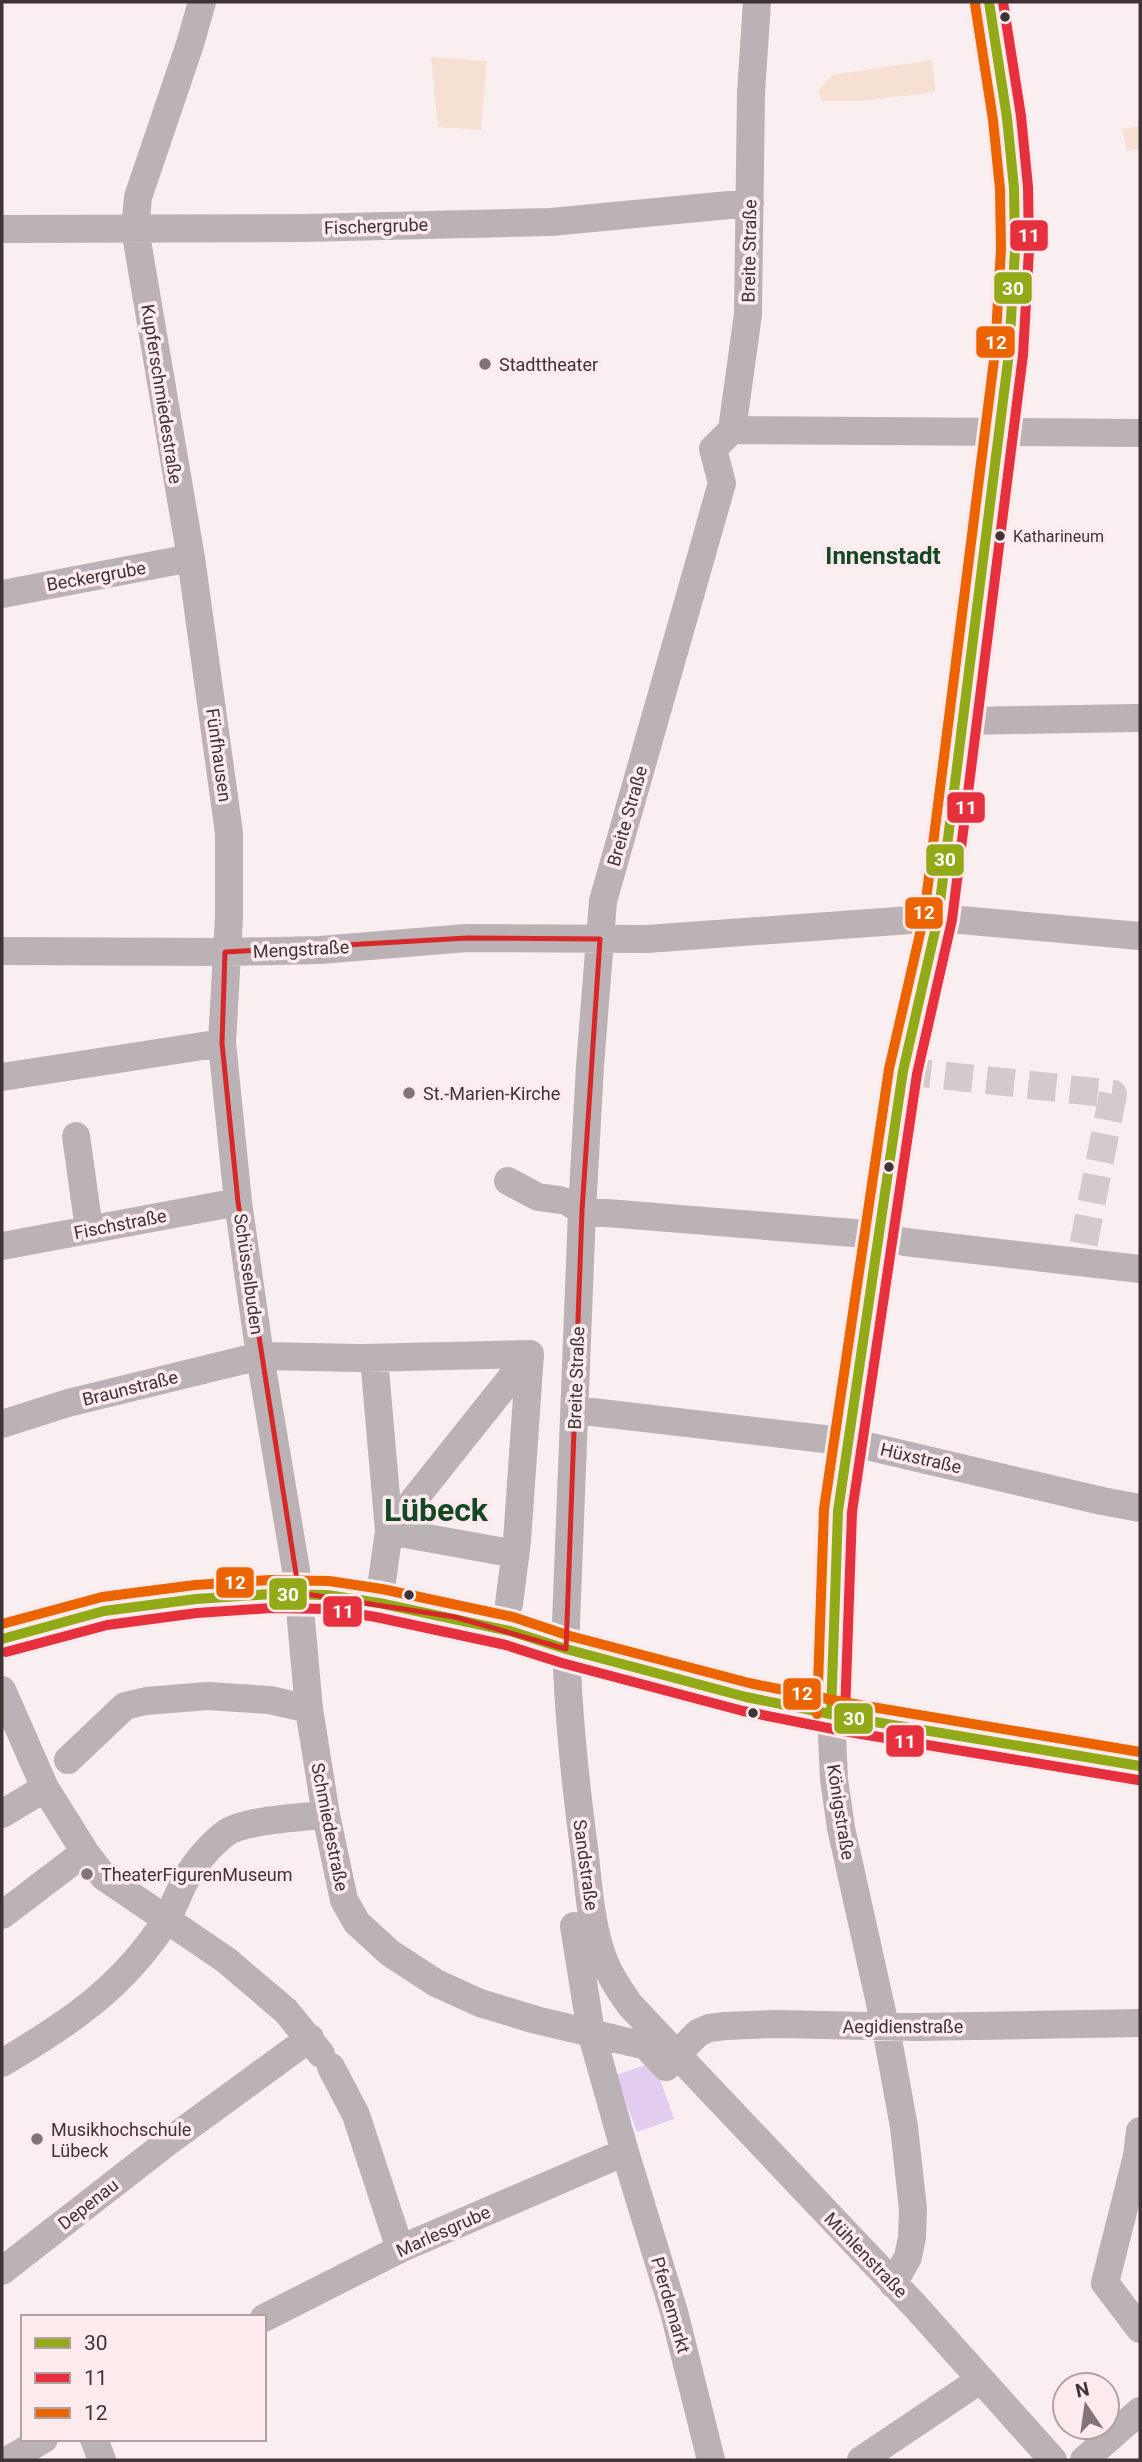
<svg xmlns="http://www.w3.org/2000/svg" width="1142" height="2462" font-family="Roboto,sans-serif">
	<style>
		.green { fill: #f6e0d1 }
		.water { fill: #e2ccef }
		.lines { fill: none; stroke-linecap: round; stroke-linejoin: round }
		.minor-tunnel { stroke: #d4c9cb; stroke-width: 28; stroke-dasharray: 28 14; stroke-linecap: butt }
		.minor { stroke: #bab2b5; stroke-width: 28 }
		.bus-1-casing { stroke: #fdeaed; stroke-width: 16 }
		.bus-2-casing { stroke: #fdeaed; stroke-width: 16 }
		.bus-3-casing { stroke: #fdeaed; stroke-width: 16 }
		.bus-1 { stroke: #92a918; stroke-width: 10 }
		.bus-2 { stroke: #e7303d; stroke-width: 10 }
		.bus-3 { stroke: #ec6400; stroke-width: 10 }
		.marked { fill: none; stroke: #d62828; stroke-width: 5; stroke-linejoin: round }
		.bus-dot { fill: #3f3335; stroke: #fdeaed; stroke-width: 2.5 }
		.poi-dot { fill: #807476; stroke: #fdeaed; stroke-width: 2.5 }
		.labels { text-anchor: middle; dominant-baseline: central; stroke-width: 7; stroke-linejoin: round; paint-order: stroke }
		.bus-label { font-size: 16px; fill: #3f3335; stroke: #fdeaed; text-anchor: start }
		.street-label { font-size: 18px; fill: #3f3335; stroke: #fdeaed }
		.poi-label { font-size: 18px; fill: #3f3335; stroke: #fdeaed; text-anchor: start }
		.district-label { font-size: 24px; font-weight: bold; fill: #144724; stroke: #fdeaed }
		.town-label { font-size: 32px; font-weight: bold; fill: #144724; stroke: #fdeaed }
		.line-badge { stroke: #fdeaed; stroke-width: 2.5 }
		.badge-label { font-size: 19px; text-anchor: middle; font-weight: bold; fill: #fff }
	</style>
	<rect width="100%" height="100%" fill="#f9eef0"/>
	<path class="green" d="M431,57L487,61L481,130L438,127Z
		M932,60L935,92L860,101H821L819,90L832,75Z
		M1140,126V149L1127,151L1122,129Z"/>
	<path class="water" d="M654,2062L674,2119L637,2132L616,2075Z"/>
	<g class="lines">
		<path class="minor-tunnel" d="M903,1071L1113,1094L1080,1262"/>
		<path class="minor" d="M202,2L190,44L138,197L135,229L191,558L229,833V917L222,1043L238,1202L260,1356L297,1576L309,1709L326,1815L344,1900L357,1923L390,1953L436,1983L480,2003L536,2020L646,2046L666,2067
			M757,2L751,93L748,314L732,430L713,449L722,483L603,901L590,1066L582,1211L566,1623C566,1698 574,1773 584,1848C588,1881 590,1917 600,1949C606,1970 618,1988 630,2005L916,2307L1053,2460
			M2,229L304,228L551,222L750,203
			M732,430L1140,433
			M2,594L191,558
			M963,721L1140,718
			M2,951L225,952L320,950L467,938L647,939L938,918L1140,936
			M2,1077L222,1043
			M76,1136L89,1229
			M508,1181L538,1197L560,1200
			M568,1202L582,1211L878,1235L905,1242L1140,1269
			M2,1246L238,1202
			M374,1358L389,1531L382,1581
			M575,1410L850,1442L1102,1501L1140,1508
			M2,1424L68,1403L260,1356L361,1358L530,1354
			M515,1554L389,1531L530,1354
			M509,1604L517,1541L530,1354
			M2,1639L54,1623L104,1611L196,1599L271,1594L327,1595L379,1603L510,1631L566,1649L746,1697L845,1717L1140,1766
			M2,1690L45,1788L85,1852L104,1877L226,1960L286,2011L321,2054
			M68,1760L125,1706L146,1701L208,1696L270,1700L309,1709
			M2,1814L45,1788
			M2,1915L85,1852
			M574,1926L591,2032L625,2152L674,2312L711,2460
			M676,2055L698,2033L709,2028L725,2026L776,2024L916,2027L1140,2023
			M2,2063C68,2024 124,1987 166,1920C176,1904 181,1883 193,1868C201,1856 215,1841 226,1833C244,1820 303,1817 326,1815
			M331,2067L356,2115L400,2249
			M1140,2131L1137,2156L1105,2283L1140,2329
			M2,2271L169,2141L310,2038
			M893,2284L908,2257L912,2237L913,2209L904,2127L888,2039L841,1828L834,1779L831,1714L838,1511L903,1071L938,918L1009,353C1012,298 1017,243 1014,188C1011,125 998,64 989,2
			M264,2318L400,2249L625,2152
			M94,2439L102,2460
			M8,2460L44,2439
			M861,2460L980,2380
			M1084,2460L1140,2411"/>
		<defs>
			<path id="bus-1" d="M2,1639L104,1611L196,1599L271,1594L327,1595L379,1603L510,1631L566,1649L746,1697L845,1717L1140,1766
				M831,1714L838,1511L903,1071L938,918L1009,353L1015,250L1014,188L1007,118L989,2"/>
			<path id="bus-2" d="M6,1652L107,1625L197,1613L271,1608L326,1609L376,1617L506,1645L562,1663L743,1711L843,1731L1138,1780
				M845,1714L852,1512L917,1074L952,920L1023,355L1029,250L1028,187L1021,116L1003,2"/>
			<path id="bus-3" d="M2,1624L102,1597L195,1585L270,1580L329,1581L382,1589L513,1617L570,1636L749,1683L848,1703L1140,1752
				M817,1714L824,1509L889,1069L924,916L995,352L1001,249L1000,189L993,120L975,4"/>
		</defs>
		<use href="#bus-1" class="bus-1-casing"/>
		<use href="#bus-2" class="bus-2-casing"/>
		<use href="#bus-3" class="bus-3-casing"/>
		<use href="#bus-1" class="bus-1"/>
		<use href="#bus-2" class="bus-2"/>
		<use href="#bus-3" class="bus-3"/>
	</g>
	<path class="marked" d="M467,938L600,939L582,1211L566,1649L455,1617L299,1593L238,1202L222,1043L225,952Z"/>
	<g class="bus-dot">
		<circle cx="1005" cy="17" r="6"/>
		<circle cx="1000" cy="536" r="6"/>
		<circle cx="889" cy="1167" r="6"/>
		<circle cx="409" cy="1595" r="6"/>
		<circle cx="753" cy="1713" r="6"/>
	</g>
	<g class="poi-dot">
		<circle cx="485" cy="364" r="7"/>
		<circle cx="409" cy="1093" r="7"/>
		<circle cx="87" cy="1874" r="7"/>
		<circle cx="37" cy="2139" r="7"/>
	</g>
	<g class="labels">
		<g class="bus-label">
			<text x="1013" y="536">Katharineum</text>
		</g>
		<g class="street-label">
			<text transform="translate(376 226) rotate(-2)">Fischergrube</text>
			<text transform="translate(749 251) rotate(-89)">Breite Straße</text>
			<text transform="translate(162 394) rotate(81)">Kupferschmiedestraße</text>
			<text transform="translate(96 576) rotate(-10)">Beckergrube</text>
			<text transform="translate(219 755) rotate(82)">Fünfhausen</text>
			<text transform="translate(627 816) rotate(-74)">Breite Straße</text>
			<text transform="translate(301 949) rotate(-3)">Mengstraße</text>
			<text transform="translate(120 1224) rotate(-11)">Fischstraße</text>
			<text transform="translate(249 1274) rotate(82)">Schüsselbuden</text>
			<text transform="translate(576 1378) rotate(-88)">Breite Straße</text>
			<text transform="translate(130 1388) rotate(-14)">Braunstraße</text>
			<text transform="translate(921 1458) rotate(13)">Hüxstraße</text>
			<text transform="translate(841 1812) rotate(81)">Königstraße</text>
			<text transform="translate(330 1827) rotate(79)">Schmiedestraße</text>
			<text transform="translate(586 1865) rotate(82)">Sandstraße</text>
			<text x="903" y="2026">Aegidienstraße</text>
			<text transform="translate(88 2204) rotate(-38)">Depenau</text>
			<text transform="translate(443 2231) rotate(-24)">Marlesgrube</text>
			<text transform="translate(866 2255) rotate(46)">Mühlenstraße</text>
			<text transform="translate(671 2305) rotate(74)">Pferdemarkt</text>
		</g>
		<g class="poi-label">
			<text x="499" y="364">Stadttheater</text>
			<text x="423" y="1093">St.-Marien-Kirche</text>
			<text x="101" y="1874">TheaterFigurenMuseum</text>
			<text x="51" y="2129">Musikhochschule<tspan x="51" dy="21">Lübeck</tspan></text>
		</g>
		<g class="district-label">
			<text x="883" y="556">Innenstadt</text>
		</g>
		<g class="town-label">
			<text x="436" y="1510">Lübeck</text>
		</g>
	</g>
	<g class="line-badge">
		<rect x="1009" y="219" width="40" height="33" rx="7" fill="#e7303d"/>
		<rect x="993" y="271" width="40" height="34" rx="7" fill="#92a918"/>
		<rect x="975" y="325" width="41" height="34" rx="7" fill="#ec6400"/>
		<rect x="946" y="791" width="40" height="33" rx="7" fill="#e7303d"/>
		<rect x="925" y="843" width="40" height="34" rx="7" fill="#92a918"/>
		<rect x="904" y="896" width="40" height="34" rx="7" fill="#ec6400"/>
		<rect x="215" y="1566" width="40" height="33" rx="7" fill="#ec6400"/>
		<rect x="268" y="1577" width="40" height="34" rx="7" fill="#92a918"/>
		<rect x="322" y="1595" width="41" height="33" rx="7" fill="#e7303d"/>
		<rect x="782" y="1677" width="40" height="34" rx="7" fill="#ec6400"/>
		<rect x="833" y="1702" width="41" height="33" rx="7" fill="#92a918"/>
		<rect x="885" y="1724" width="40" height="34" rx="7" fill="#e7303d"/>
	</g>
	<g class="badge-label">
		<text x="1029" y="242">11</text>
		<text x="1013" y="295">30</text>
		<text x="996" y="349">12</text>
		<text x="966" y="814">11</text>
		<text x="945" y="866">30</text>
		<text x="924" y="919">12</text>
		<text x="235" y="1589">12</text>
		<text x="288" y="1601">30</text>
		<text x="343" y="1618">11</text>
		<text x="802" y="1700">12</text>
		<text x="854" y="1725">30</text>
		<text x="905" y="1748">11</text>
	</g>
	<rect width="1142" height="2462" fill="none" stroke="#3f3335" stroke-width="7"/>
	<rect x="21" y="2315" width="245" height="126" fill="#fdeaed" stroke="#b1a1a3" stroke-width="2"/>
	<rect x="35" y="2338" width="35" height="10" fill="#92a918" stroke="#b1a1a3" stroke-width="2"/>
	<text x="84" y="2350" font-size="21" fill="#3f3335">30</text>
	<rect x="35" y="2373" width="35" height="10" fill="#e7303d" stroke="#b1a1a3" stroke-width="2"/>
	<text x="84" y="2385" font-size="21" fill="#3f3335">11</text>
	<rect x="35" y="2408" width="35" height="10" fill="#ec6400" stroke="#b1a1a3" stroke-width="2"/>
	<text x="84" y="2420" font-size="21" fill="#3f3335">12</text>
	<g transform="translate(1086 2406) rotate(347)"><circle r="33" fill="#fdeaed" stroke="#b1a1a3" stroke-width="2"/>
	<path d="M0-5L12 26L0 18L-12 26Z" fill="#807476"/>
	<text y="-10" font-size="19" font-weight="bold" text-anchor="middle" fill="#3f3335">N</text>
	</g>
</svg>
